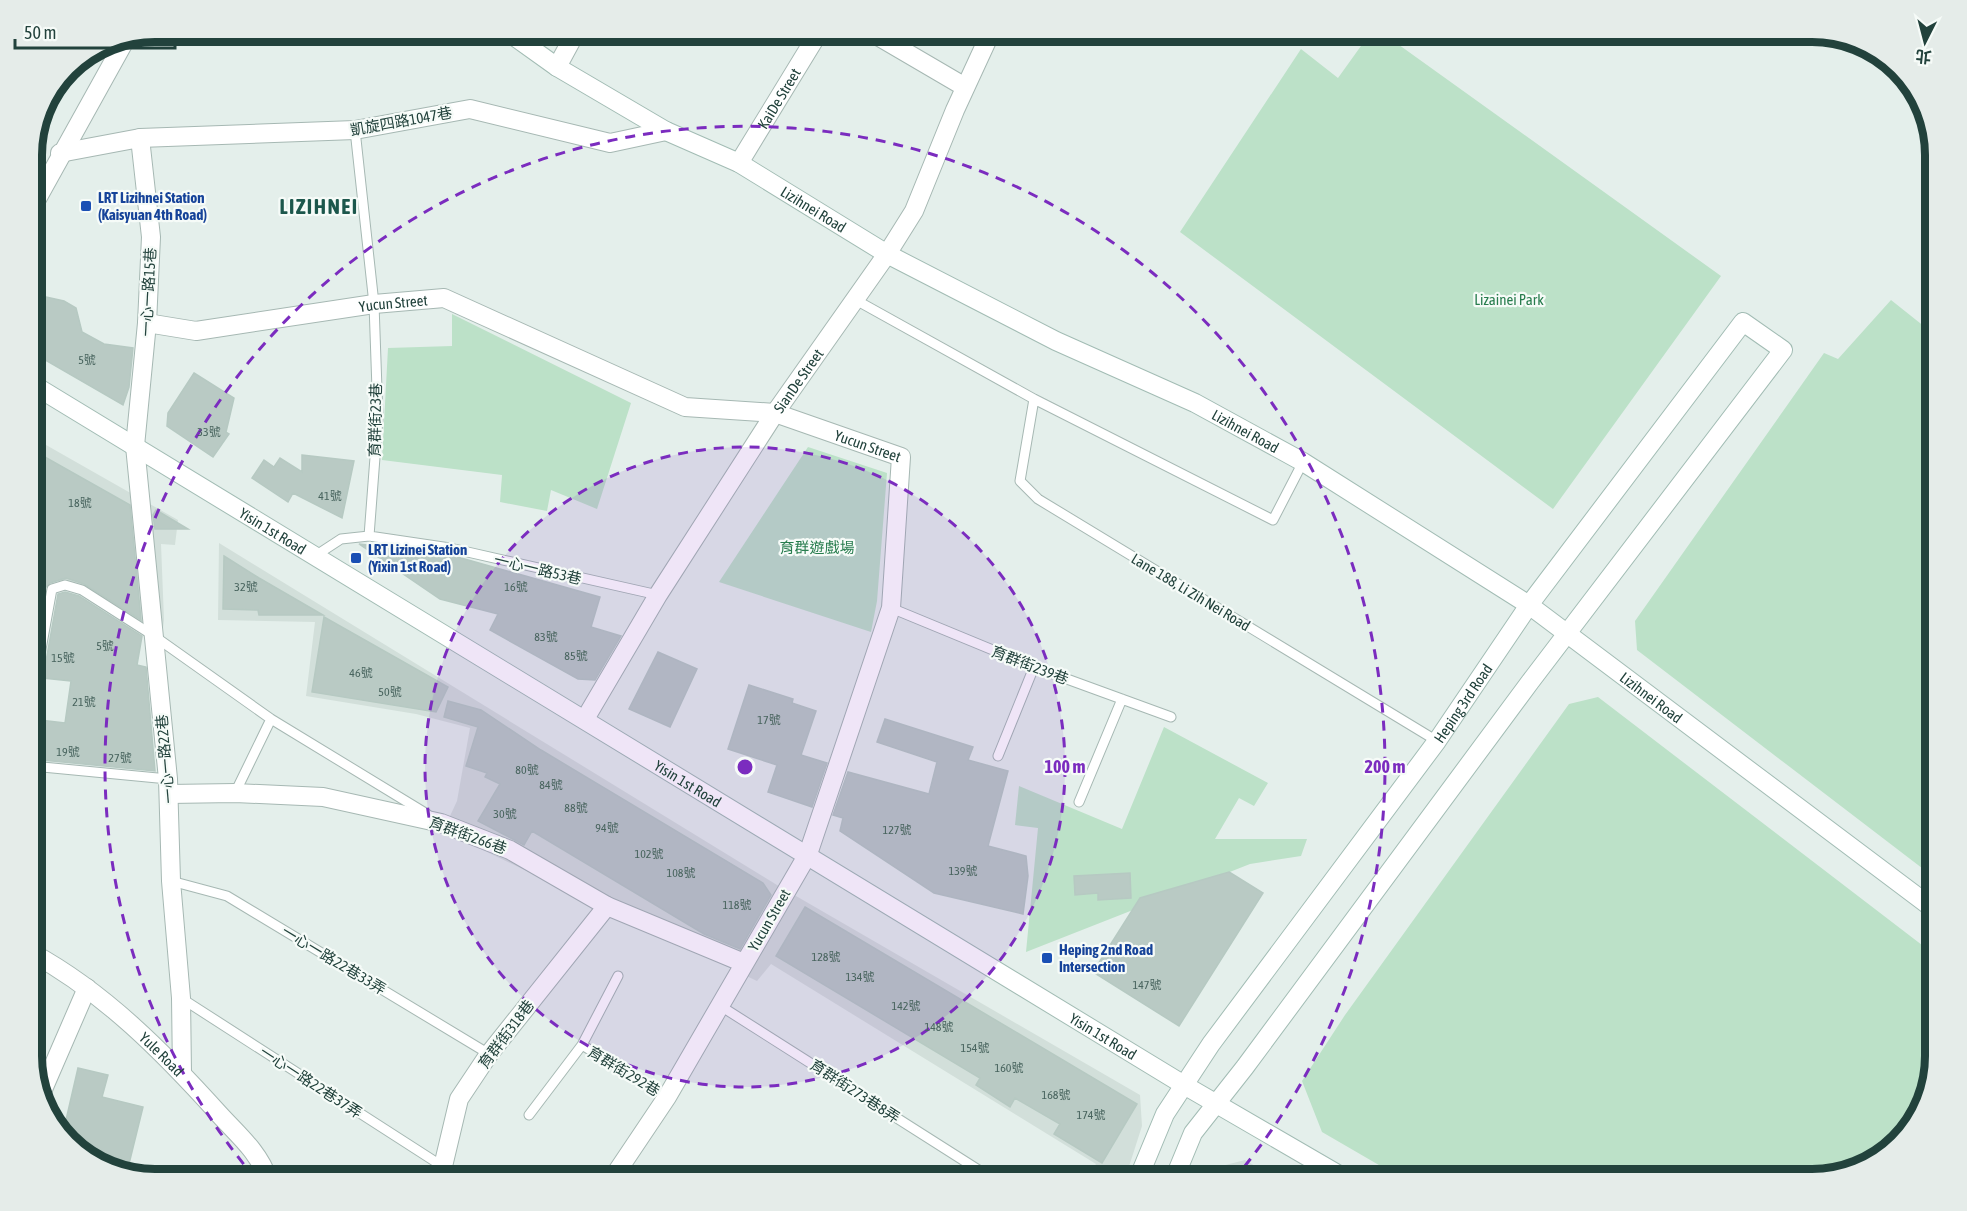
<svg xmlns="http://www.w3.org/2000/svg" width="1967" height="1211" font-family="'Asap Condensed','Noto Sans TC',sans-serif">
	<style>
		.built { fill: #d2dfda }
		.green { fill: #bce1c8 }
		.building { fill: #b9cac4; stroke: #b6c9c2; stroke-width: 1.5 }
		.lines { fill: none; stroke-linecap: round; stroke-linejoin: round }
		.lane-casing { stroke: #a6b8b3; stroke-width: 11 }
		.street-casing { stroke: #a6b8b3; stroke-width: 20 }
		.secondary-casing { stroke: #a2bcb4; stroke-width: 20 }
		.lane { stroke: #fff; stroke-width: 9 }
		.street { stroke: #fff; stroke-width: 18 }
		.secondary { stroke: #fff; stroke-width: 18 }
		.ring { fill: none; stroke: #7b2cbf; stroke-width: 3; stroke-dasharray: 10 8 }
		.transit-dot { fill: #1a4fb4; stroke: #f6fbf8; stroke-width: 2 }
		.labels { text-anchor: middle; dominant-baseline: central; stroke-width: 4.5; stroke-linejoin: round; paint-order: stroke }
		.number-label { font-size: 12px; fill: #48645e }
		.street-label { font-size: 15px; fill: #22423c; stroke: #f6fbf8 }
		.transit-label { font-size: 15px; font-weight: bold; fill: #164399; stroke: #f6fbf8; text-anchor: start }
		.park-label { font-size: 15px; fill: #287d4e; stroke: #f6fbf8 }
		.district-label { font-size: 21px; font-weight: bold; letter-spacing: 1.5px; fill: #1c574c; stroke: #f6fbf8 }
		.rim { fill: none; stroke: #22423c; stroke-width: 8 }
		.centre { fill: #7b2cbf; stroke: #f6fbf8; stroke-width: 3 }
		.ring-label { font-size: 18px; text-anchor: middle; font-weight: bold; fill: #7b2cbf; stroke: #f6fbf8; stroke-width: 4.5; stroke-linejoin: round; paint-order: stroke }
	</style>
	<rect width="100%" height="100%" fill="#e4efeb"/>
	<path class="built" d="M32,437L178,520L175,545L161,544L164,620L162,636L112,603L75,583L32,576Z
		M219,543L777,885L1140,1095L1142,1126L1125,1179H1085L1096,1164L771,964L757,981L443,831L457,801L470,728L416,714L306,696L315,622L218,620Z
		M1245,1160L1277,1179H1205L1210,1169Z"/>
	<path class="green" d="M1371,32H1381L1721,276L1553,509L1180,232L1301,49L1338,78Z
		M1891,300L1935,335V878L1637,650L1635,621L1824,353L1838,359Z
		M452,314L631,403L597,509L551,490L547,511L500,502L502,475L382,460L388,348L452,346Z
		M808,447L887,473L877,601L871,632L719,582Z
		M1598,697L1935,955V1057L1919,1118L1874,1163L1813,1179H1403L1322,1132L1302,1081L1345,1015L1569,704Z
		M1164,727L1268,783L1254,806L1239,798L1215,839H1307L1301,856L1250,864L1026,952L1038,828L1015,825L1019,786L1122,829Z"/>
	<path class="building" d="M46,297L64,301L76,308L82,332L104,344L133,348L129,387L123,405L40,357L32,343V331Z
		M194,373L234,398L226,432L229,434L213,457L167,426L168,413Z
		M32,455L45,462V457L130,505L141,620L84,584L66,578L50,583L45,588L32,662Z
		M302,455L354,461L342,518L293,493L288,502L252,478L264,460L274,467L280,458L302,472Z
		M156,510L188,529H155L153,515Z
		M359,544L447,554L600,597L591,627L621,636L595,680L578,679L490,630L498,614L440,599Z
		M224,556L259,578L323,615H259L258,610L223,609Z
		M65,592L79,596L142,636L137,665L146,667L155,771L32,759V719L65,723L71,681L43,678L58,594Z
		M324,617L448,687L436,712L312,692Z
		M658,652L697,669L670,727L629,709Z
		M749,685L793,699L792,703L816,711L801,755L827,763L812,807L768,792L777,765L728,749Z
		M448,701L481,710L541,750L763,883L771,895L740,949L704,934L532,831L524,845L478,821L500,784L485,777L487,773L466,766L478,727L444,717Z
		M885,719L973,747L968,760L1008,771L988,846L1026,856L1028,876L1023,914L934,893L840,831L843,818L833,815L848,772L929,794L937,762L877,742Z
		M1229,872L1263,893L1179,1026L1093,972L1140,898Z
		M1130,873L1131,898L1098,900V893L1075,895L1074,876Z
		M805,907L1137,1104L1102,1163L1054,1134L1060,1124L1015,1098L1010,1107L976,1085L980,1078L776,956Z
		M78,1068L108,1075L102,1097L143,1107L127,1172L93,1163L63,1133Z"/>
	<g class="lines">
		<defs>
			<path id="lane" d="M355,130L374,304L378,418L369,536
				M854,299L1034,399L1273,520L1303,462
				M1034,399L1020,481L1038,499L1437,741
				M315,556L341,539L369,536L450,548L658,595
				M891,608L1034,667L1171,717
				M35,682L52,589L65,585L82,590L154,636L271,719L427,814
				M998,756L1034,667
				M32,766L168,779
				M235,793L271,719
				M1079,802L1122,699
				M171,881L227,896L489,1054
				M181,998L442,1166
				M719,1005L988,1176L986,1179
				M582,1045L667,1097
				M529,1115L582,1045L618,976"/>
			<g id="street">
				<path d="M871,32L965,87"/>
				<path d="M557,67L576,32"/>
				<path d="M140,138L151,237L147,323L135,446L168,779L171,881L181,998L182,1073"/>
				<path d="M60,153L140,138L355,130L470,109L610,143L666,131"/>
				<path id="s1" d="M739,163L819,32"/>
				<path d="M32,208L127,37"/>
				<path id="s2" d="M147,323L196,331L374,304L444,298L685,407L775,413L901,457L891,608L808,854L667,1097L612,1179"/>
				<path id="s3" d="M585,719L658,595L775,413L887,254L914,211L955,110L991,32"/>
				<path d="M169,794L235,793L323,797L441,823L510,850L607,906L744,963"/>
				<path id="s4" d="M32,953C104,992 165,1054 219,1114C238,1135 259,1152 268,1179"/>
				<path d="M41,1094L87,988"/>
				<path d="M440,1179L459,1099L489,1054L607,906"/>
			</g>
			<g id="secondary">
				<path id="s5" d="M508,32L557,67L666,131L739,163L887,254L1056,341L1195,403L1303,462L1529,605L1935,910"/>
				<path id="s6" d="M32,384L1184,1085L1346,1179"/>
				<path id="s7" d="M1138,1179L1165,1114L1211,1044L1437,741L1529,605L1743,322L1783,350L1530,682L1245,1067L1193,1133L1174,1179"/>
			</g>
		</defs>
		<use href="#lane" class="lane-casing"/>
		<use href="#street" class="street-casing"/>
		<use href="#secondary" class="secondary-casing"/>
		<use href="#lane" class="lane"/>
		<use href="#street" class="street"/>
		<use href="#secondary" class="secondary"/>
	</g>
	<circle cx="745" cy="767" r="320" fill="#7b2cbf" fill-opacity=".12"/>
	<g class="ring">
		<circle cx="745" cy="767" r="320"/>
		<path d="M255 1178A640 640 0 1 1 1235 1178"/>
	</g>
	<g class="transit-dot">
		<rect x="80" y="200" width="12" height="12" rx="3"/>
		<rect x="350" y="552" width="12" height="12" rx="3"/>
		<rect x="1041" y="952" width="12" height="12" rx="3"/>
	</g>
	<g class="labels">
		<g class="number-label">
			<text x="87" y="360">5號</text>
			<text x="209" y="432">33號</text>
			<text x="330" y="496">41號</text>
			<text x="80" y="503">18號</text>
			<text x="246" y="587">32號</text>
			<text x="516" y="587">16號</text>
			<text x="546" y="637">83號</text>
			<text x="105" y="646">5號</text>
			<text x="576" y="656">85號</text>
			<text x="63" y="658">15號</text>
			<text x="361" y="673">46號</text>
			<text x="390" y="692">50號</text>
			<text x="84" y="702">21號</text>
			<text x="769" y="720">17號</text>
			<text x="68" y="752">19號</text>
			<text x="120" y="758">27號</text>
			<text x="527" y="770">80號</text>
			<text x="551" y="785">84號</text>
			<text x="576" y="808">88號</text>
			<text x="505" y="814">30號</text>
			<text x="607" y="828">94號</text>
			<text x="897" y="830">127號</text>
			<text x="649" y="854">102號</text>
			<text x="963" y="871">139號</text>
			<text x="681" y="873">108號</text>
			<text x="737" y="905">118號</text>
			<text x="826" y="957">128號</text>
			<text x="860" y="977">134號</text>
			<text x="1147" y="985">147號</text>
			<text x="906" y="1006">142號</text>
			<text x="939" y="1027">148號</text>
			<text x="975" y="1048">154號</text>
			<text x="1009" y="1068">160號</text>
			<text x="1056" y="1095">168號</text>
			<text x="1091" y="1115">174號</text>
		</g>
		<g class="street-label">
			<text stroke="none"><textPath href="#s1" startOffset="76">KaiDe Street</textPath></text>
			<text transform="translate(401 121) rotate(-10)">凱旋四路1047巷</text>
			<text stroke="none"><textPath href="#s5" startOffset="354">Lizihnei Road</textPath></text>
			<text transform="translate(148 292) rotate(-87)">一心一路15巷</text>
			<text stroke="none"><textPath href="#s2" startOffset="249">Yucun Street</textPath></text>
			<text stroke="none"><textPath href="#s3" startOffset="400">SianDe Street</textPath></text>
			<text transform="translate(375 420) rotate(-89)">育群街23巷</text>
			<text stroke="none"><textPath href="#s5" startOffset="840">Lizihnei Road</textPath></text>
			<text stroke="none"><textPath href="#s2" startOffset="753">Yucun Street</textPath></text>
			<text stroke="none"><textPath href="#s6" startOffset="282">Yisin 1st Road</textPath></text>
			<text transform="translate(538 569) rotate(13)">一心一路53巷</text>
			<text transform="translate(1191 592) rotate(31)">Lane 188, Li Zih Nei Road</text>
			<text transform="translate(1030 665) rotate(21)">育群街239巷</text>
			<text stroke="none"><textPath href="#s5" startOffset="1326">Lizihnei Road</textPath></text>
			<text stroke="none"><textPath href="#s7" startOffset="578">Heping 3rd Road</textPath></text>
			<text transform="translate(165 759) rotate(-95)">一心一路22巷</text>
			<text stroke="none"><textPath href="#s6" startOffset="768">Yisin 1st Road</textPath></text>
			<text transform="translate(468 835) rotate(20)">育群街266巷</text>
			<text transform="translate(769 920) rotate(-60)">Yucun Street</text>
			<text transform="translate(334 960) rotate(31)">一心一路22巷33弄</text>
			<text transform="translate(506 1034) rotate(-53)">育群街318巷</text>
			<text stroke="none"><textPath href="#s6" startOffset="1254">Yisin 1st Road</textPath></text>
			<text stroke="none"><textPath href="#s4" startOffset="165">Yule Road</textPath></text>
			<text transform="translate(624 1071) rotate(31)">育群街292巷</text>
			<text transform="translate(311 1082) rotate(33)">一心一路22巷37弄</text>
			<text transform="translate(855 1091) rotate(33)">育群街273巷8弄</text>
		</g>
		<g class="transit-label">
			<text x="98" y="197">LRT Lizihnei Station<tspan x="98" dy="17">(Kaisyuan 4th Road)</tspan></text>
			<text x="368" y="549">LRT Lizinei Station<tspan x="368" dy="17">(Yixin 1st Road)</tspan></text>
			<text x="1059" y="949">Heping 2nd Road<tspan x="1059" dy="17">Intersection</tspan></text>
		</g>
		<g class="park-label">
			<text x="1509" y="299">Lizainei Park</text>
			<text x="817" y="547">育群遊戲場</text>
		</g>
		<g class="district-label">
			<text x="319" y="206">LIZIHNEI</text>
		</g>
	</g>
	<path d="M0 0H1967V1211H0ZM155 42H1812A113 113 0 0 1 1925 155V1056A113 113 0 0 1 1812 1169H155A113 113 0 0 1 42 1056V155A113 113 0 0 1 155 42Z" fill="#e5ece9" fill-rule="evenodd"/>
	<path class="rim" d="M155 42H1812A113 113 0 0 1 1925 155V1056A113 113 0 0 1 1812 1169H155A113 113 0 0 1 42 1056V155A113 113 0 0 1 155 42Z"/>
	<circle cx="745" cy="767" r="9" class="centre"/>
	<g class="ring-label">
		<text x="1065" y="773">100 m</text>
		<text x="1385" y="773">200 m</text>
	</g>
	<g transform="translate(1925 42) rotate(186)" stroke="#f6fbf8" stroke-width="4.5" paint-order="stroke">
	<path d="M0-4.5L10 22L0 15L-10 22Z" fill="#22423c"/>
	<text y="-9" font-size="16" font-weight="bold" text-anchor="middle" fill="#22423c">北</text>
	</g>
	<path d="M15 39v9h160v-9" fill="none" stroke="#22423c" stroke-width="3"/>
	<text x="24" y="39" font-size="18" fill="#22423c" stroke="#f6fbf8" stroke-width="4.5" paint-order="stroke">50 m</text>
</svg>
